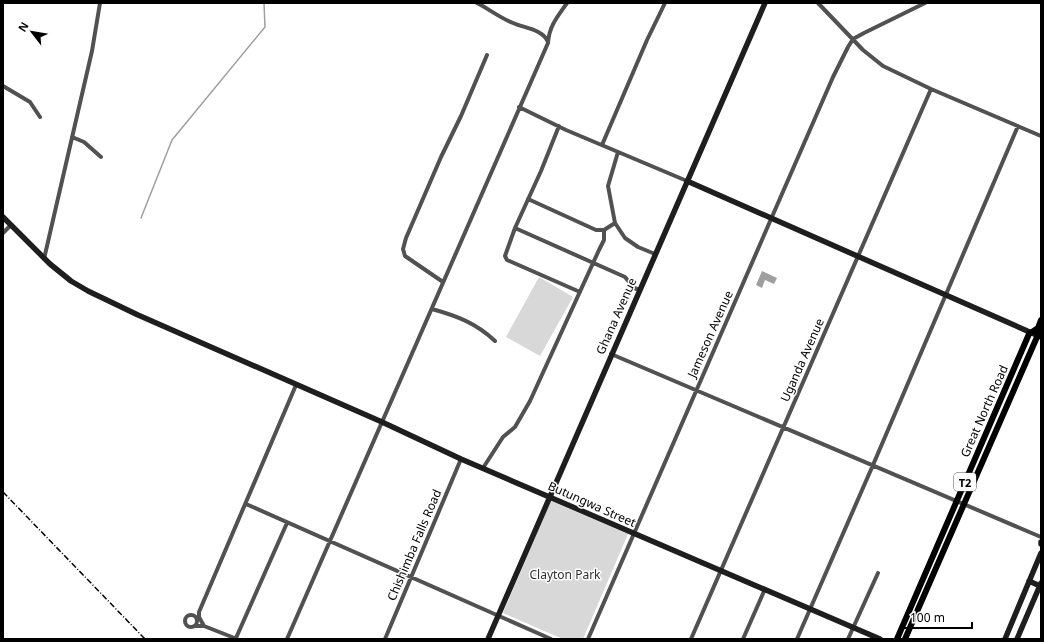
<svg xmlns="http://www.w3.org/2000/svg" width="1044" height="642" font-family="'Noto Sans',sans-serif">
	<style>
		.green { fill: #d8d8d8 }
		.water { fill: #9f9f9f }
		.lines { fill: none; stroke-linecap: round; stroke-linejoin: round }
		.stream { stroke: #9f9f9f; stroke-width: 1.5 }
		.minor { stroke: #515151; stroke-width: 4 }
		.secondary { stroke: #1e1e1e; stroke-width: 5.5 }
		.trunk { stroke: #000; stroke-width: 6 }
		.rail { stroke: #000; stroke-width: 1.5; stroke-dasharray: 6 2 1 2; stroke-linecap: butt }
		.labels { text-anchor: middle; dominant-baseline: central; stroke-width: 3; stroke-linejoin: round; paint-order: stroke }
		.shield { fill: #fff; stroke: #4c4c4c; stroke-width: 1 }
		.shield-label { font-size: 11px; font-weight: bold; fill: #000 }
		.street-label { font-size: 12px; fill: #000; stroke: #fff }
		.park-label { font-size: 12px; fill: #2f2f2f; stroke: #fff }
	</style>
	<rect width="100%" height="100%" fill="#fff"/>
	<path class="green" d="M539,277L573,297L540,356L506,337Z
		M551,501L628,534L583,639H563L503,613Z"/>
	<path class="water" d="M762,271L777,278L774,284L765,280L762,288L756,285Z"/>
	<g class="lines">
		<path class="stream" d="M141,218L172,140L265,27L264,3"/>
		<path class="minor" d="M477,3C489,9 500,18 513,23C524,28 543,29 548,42
			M818,3L863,50L883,66L931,89L1041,136
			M3,86L30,102L40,117
			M519,107L566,130L687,181
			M559,126L541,171L515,228L505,256L507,260L580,292
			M72,137L84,142L101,157
			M602,145L647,40L665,3
			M618,152L608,186L615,223L625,238L638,247L655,254
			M528,199L596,230H604L615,223
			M515,228L625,277L634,288L640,290
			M3,233L11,225
			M44,259L92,51L100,3
			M443,282L405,256L403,249L406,238L441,157L461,116L487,55
			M432,309C457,316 476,323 495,341
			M611,354L1041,537
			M483,468L503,437L515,427L530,401L599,250L604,240V230
			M246,504L551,639
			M185 621a6 6 0 1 1 12 0a6 6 0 1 1-12 0Z
			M194,626H204L237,639
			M204,626L199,617V612L296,385
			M236,638L287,523
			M287,639L548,43C549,26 558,16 567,3
			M385,639L461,459
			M588,639L833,77L848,47L853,39L864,33L925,3
			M691,639L931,89
			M743,639L765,589
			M797,639L873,465L1018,126
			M848,639L878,573"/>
		<path class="secondary" d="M687,181L1041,337
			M3,217L50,264L71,281L88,291L138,315L382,422L461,459L880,639
			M1041,542V544
			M1029,581L1040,586
			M488,639L765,3
			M1005,639L1041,553
			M1017,639L1041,583"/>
		<path class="trunk" d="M897,639L1029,334L1038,328
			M905,639L1037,337L1038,328L1041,320"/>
		<path class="rail" d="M3,492L145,639"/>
	</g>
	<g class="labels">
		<rect class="shield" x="954" y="473" width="22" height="18" rx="3"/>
		<g class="shield-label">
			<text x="965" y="482">T2</text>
		</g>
		<g class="street-label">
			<text transform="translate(616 316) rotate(-66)">Ghana Avenue</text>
			<text transform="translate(710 334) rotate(-66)">Jameson Avenue</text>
			<text transform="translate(802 360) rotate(-66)">Uganda Avenue</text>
			<text transform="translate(984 411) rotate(-66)">Great North Road</text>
			<text transform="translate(592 504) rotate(24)">Butungwa Street</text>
			<text transform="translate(414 545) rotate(-67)">Chishimba Falls Road</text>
		</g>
		<g class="park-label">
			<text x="565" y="574">Clayton Park</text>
		</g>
	</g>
	<rect width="1044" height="642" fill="none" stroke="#000000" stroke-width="8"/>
	<g transform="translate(32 32) rotate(301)" stroke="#ffffff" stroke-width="3" paint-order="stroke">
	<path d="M0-3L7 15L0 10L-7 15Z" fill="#000000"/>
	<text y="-6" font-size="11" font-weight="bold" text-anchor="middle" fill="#000000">N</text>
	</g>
	<path d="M904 622v6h68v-6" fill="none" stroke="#000000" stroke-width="2"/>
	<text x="910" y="622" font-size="12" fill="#000000" stroke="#ffffff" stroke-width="3" paint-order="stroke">100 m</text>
</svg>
